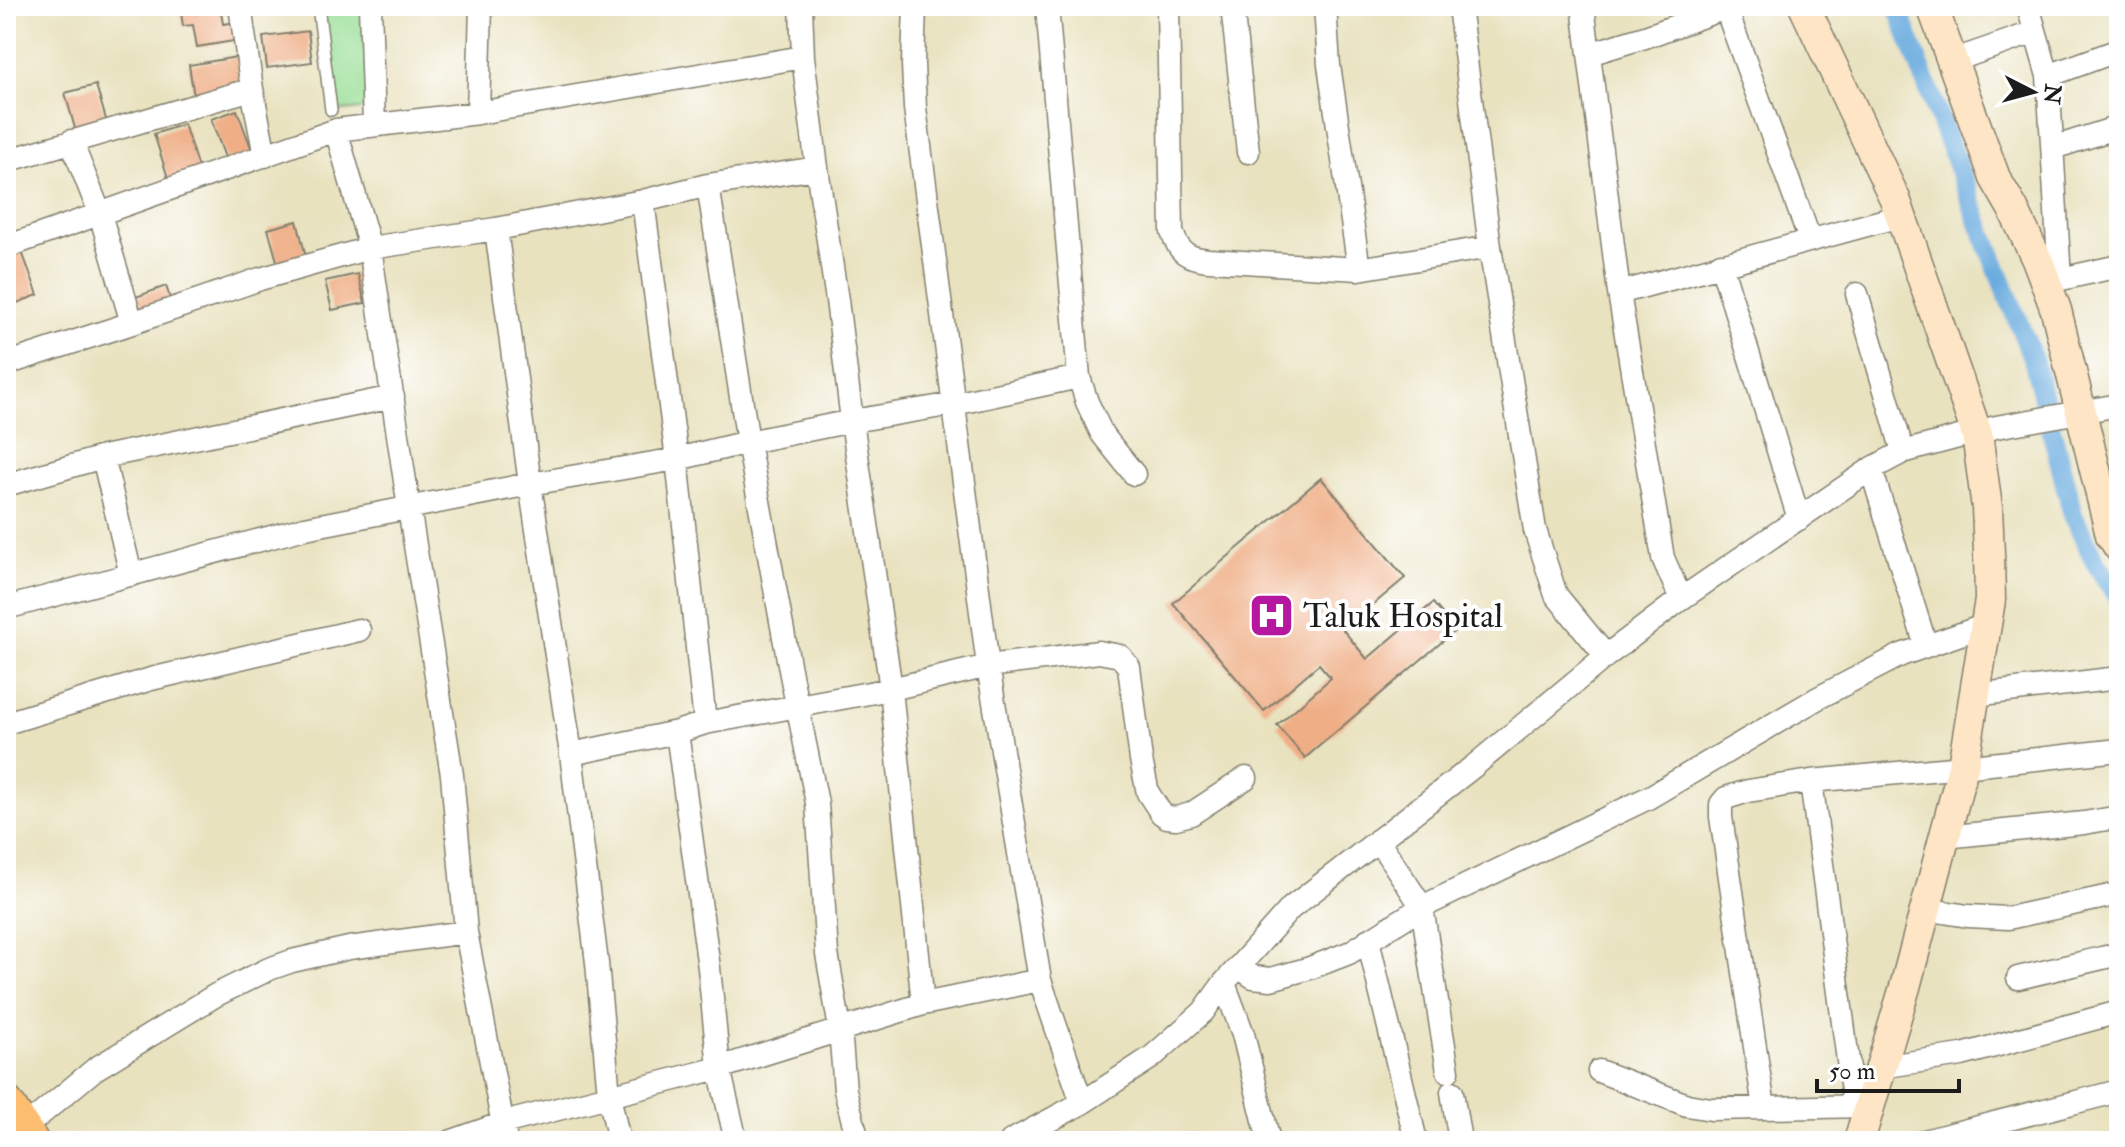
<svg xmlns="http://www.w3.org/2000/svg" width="2125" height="1147" font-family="'IM FELL Double Pica',serif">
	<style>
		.green { fill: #9adf97; stroke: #5b7e5a; stroke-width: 2 }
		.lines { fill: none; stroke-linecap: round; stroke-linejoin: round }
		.canal { stroke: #6aacdf; stroke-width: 20 }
		.building { fill: #efae85 }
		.lane-casing { stroke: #827f6e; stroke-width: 14 }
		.street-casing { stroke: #827f6e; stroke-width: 25 }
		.secondary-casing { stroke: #827f6e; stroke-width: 33 }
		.primary-casing { stroke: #827f6e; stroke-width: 37 }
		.lane { stroke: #fff; stroke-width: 11 }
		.street { stroke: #fff; stroke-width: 22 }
		.secondary { stroke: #fee5c5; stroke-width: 30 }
		.primary { stroke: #fcbd6f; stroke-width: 34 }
		.labels { text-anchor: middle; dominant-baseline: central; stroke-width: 8; stroke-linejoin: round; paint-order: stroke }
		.poi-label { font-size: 34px; fill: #1c1c1c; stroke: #fff; text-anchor: start }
	</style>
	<rect width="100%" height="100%" fill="#fff"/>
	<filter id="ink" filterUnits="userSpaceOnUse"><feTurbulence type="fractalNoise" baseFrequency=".0125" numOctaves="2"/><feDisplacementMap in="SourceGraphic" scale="16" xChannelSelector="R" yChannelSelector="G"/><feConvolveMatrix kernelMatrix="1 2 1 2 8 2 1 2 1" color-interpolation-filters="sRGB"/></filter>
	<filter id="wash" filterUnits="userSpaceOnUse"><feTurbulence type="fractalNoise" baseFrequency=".006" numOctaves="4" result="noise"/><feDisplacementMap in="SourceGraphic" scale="32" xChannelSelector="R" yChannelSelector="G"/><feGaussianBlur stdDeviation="1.8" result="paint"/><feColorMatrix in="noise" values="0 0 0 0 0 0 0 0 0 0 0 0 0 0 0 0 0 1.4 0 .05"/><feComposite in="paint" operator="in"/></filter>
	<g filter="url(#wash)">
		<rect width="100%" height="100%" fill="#e9e2bf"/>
		<path class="green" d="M322,6H368L370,108L335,112Z"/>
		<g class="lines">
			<path class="canal" d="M1897,6L1986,241L2034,362L2073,515L2095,562L2119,600"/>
		</g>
		<g id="blocks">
			<path class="building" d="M180,6H220L223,24L237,22L240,40L197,47L193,25L183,26Z
				M308,31L312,62L267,68L263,37Z
				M237,57L242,89L194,97L189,65Z
				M96,85L107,123L76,132L65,93Z
				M237,110L253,153L227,163L211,119Z
				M6,114L19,152L6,156Z
				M184,124L199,171L169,181L154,134Z
				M297,221L307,261L279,268L268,229Z
				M21,249L38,295L6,307V254Z
				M358,274L365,303L332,310L325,281Z
				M166,286L173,307L140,319L133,298Z
				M1321,478L1405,578L1343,630L1367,659L1433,603L1456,630L1305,758L1277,725L1331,678L1319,664L1264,711L1173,603Z"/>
		</g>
	</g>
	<g filter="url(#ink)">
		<use href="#blocks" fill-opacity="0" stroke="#827f6e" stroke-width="2"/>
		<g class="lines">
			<defs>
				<path id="lane" d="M318,6L331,110"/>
				<path id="street" d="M240,6L252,89L265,156
					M370,6L374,125
					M801,6L803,57L817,168L837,300L852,421L891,689L923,1004L1040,980
					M915,6L913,64L915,108L988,666L1040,980L1082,1103
					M1047,6L1079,377L1087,402L1102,434L1134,474
					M1168,6L1172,232C1179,253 1187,258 1209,260L1359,269L1490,247
					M1232,6L1248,152
					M1325,6L1329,65L1359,269
					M1459,6L1490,247L1535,530L1556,595L1606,656
					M1583,6L1619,293L1663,558L1681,599
					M1725,6L1810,240
					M2028,6L2048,76L2060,279
					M1589,54L1645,37L1731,6
					M1952,61L2035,32
					M2048,76L2119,50
					M478,113L481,6
					M336,130L370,248L409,508L452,775L466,932L506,1141
					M71,141L100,214L132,323
					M2053,148L2119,127
					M6,161L252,89
					M708,185L748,442L791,675L817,803L827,954L840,1029L845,1090L858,1141
					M643,201L677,459L705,723
					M496,229L530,484L571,754L597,963L609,1095L619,1141
					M6,247L336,130L478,113L803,57
					M1721,264L1799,519
					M2048,282L2119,266
					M1619,293L1900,216
					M1857,294L1903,452
					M6,364L132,323L260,279L370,248L496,229L643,201L708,185L817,168
					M103,457L131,575
					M1871,469L1926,646
					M6,485L103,457L393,397
					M6,608L305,528L530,484L677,459L748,442L852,421L954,404L1079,377
					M1974,695L2119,678
					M6,723L151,679L359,630
					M677,732L709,968L719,1068L736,1141
					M571,754L677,732L705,723L891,689L988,666L1099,652L1120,656L1129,667L1141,760L1148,793L1161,813L1167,817L1176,818L1191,814L1246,778
					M1811,781L1854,1106
					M1944,837L2084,823L2119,817
					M1378,840L1422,907L1448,1071
					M1925,909L1968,916L2008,918L2119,894
					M1368,940L1416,1141
					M1239,967L1253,977L1271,979L1310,968L1349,953L1422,907L1648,798L1818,698L1901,655L1986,625
					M2018,978L2119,954
					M1224,983L1243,1034L1269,1141
					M1880,1067L1962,1055L2119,1012
					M1599,1071L1687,1105L1711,1109L1868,1106
					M1452,1092L1460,1141
					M1764,1108L1721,817V804L1726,798L1748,791L1811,781L1963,767L2119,750
					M23,1129L95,1069L216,995L269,969L292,961L349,948L466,932
					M452,1141L503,1123L719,1068L923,1004
					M1011,1141L1082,1103L1152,1057L1203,1012L1224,983L1291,908L1474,766L1606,656L1681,599L1871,469L1903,452L1996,427L2119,405
					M1924,1141L2119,1091"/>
				<path id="secondary" d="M1804,6L1895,199L1977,434L1987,508L1989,554L1990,600L1963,767L1905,987L1859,1141
					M1932,6L1995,178L2013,209L2039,264L2056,310L2111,535L2119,547"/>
				<path id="primary" d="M6,1103L31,1141"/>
			</defs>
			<use href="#lane" class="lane-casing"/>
			<use href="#street" class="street-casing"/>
			<use href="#secondary" class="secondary-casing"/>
			<use href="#primary" class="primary-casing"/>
			<use href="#lane" class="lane"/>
			<use href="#street" class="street"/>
			<use href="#secondary" class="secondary"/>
			<use href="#primary" class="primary"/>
		</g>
	</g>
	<defs>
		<symbol id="hospital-square" viewBox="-11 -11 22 22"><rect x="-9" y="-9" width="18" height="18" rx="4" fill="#b5179e" stroke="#fff"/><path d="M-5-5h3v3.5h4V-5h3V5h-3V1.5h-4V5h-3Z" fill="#fff"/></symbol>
	</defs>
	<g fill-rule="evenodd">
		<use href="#hospital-square" x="1246" y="590" width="51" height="51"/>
	</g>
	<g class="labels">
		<g class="poi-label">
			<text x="1303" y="616">Taluk Hospital</text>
		</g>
	</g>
	<rect width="2125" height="1147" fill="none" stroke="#fff" stroke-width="32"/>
	<g transform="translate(2033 92) rotate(96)" stroke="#ffffff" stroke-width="6" paint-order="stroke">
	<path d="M0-6L14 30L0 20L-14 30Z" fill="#1c1c1c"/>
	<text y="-12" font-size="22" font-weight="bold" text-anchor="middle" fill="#1c1c1c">N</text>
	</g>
	<path d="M1817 1079v12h142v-12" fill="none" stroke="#1c1c1c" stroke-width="4"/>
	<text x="1829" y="1079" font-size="24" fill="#1c1c1c" stroke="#ffffff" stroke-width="6" paint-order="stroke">50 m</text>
</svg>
